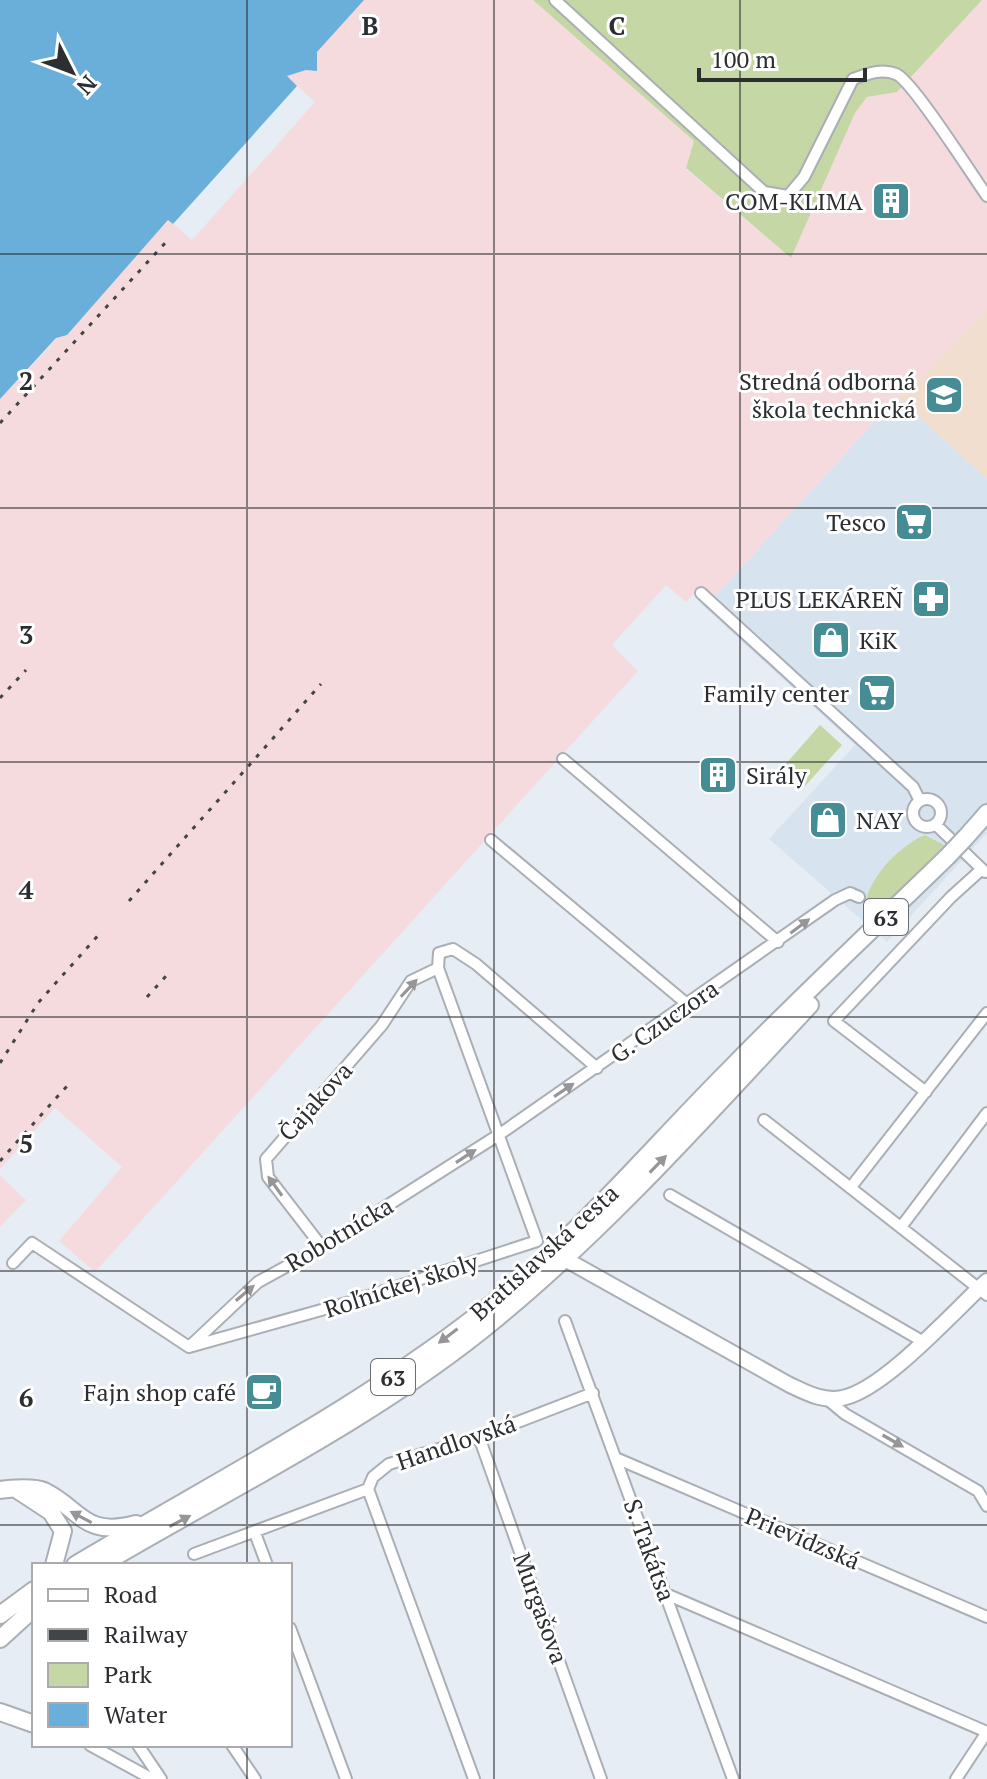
<svg xmlns="http://www.w3.org/2000/svg" width="987" height="1779" font-family="'PT Serif',serif">
	<style>
		.built { fill: #d8e3f0 }
		.industrial { fill: #f6dbde }
		.education { fill: #f2decf }
		.green { fill: #c5d7a4 }
		.water { fill: #69afda }
		.lines { fill: none; stroke-linecap: round; stroke-linejoin: round }
		.street-casing { stroke: #a9afb5; stroke-width: 14 }
		.secondary-casing { stroke: #a9afb5; stroke-width: 18 }
		.primary-casing { stroke: #a9afb5; stroke-width: 20 }
		.street { stroke: #fff; stroke-width: 10 }
		.secondary { stroke: #fff; stroke-width: 14 }
		.primary { stroke: #fff; stroke-width: 16 }
		.rail { stroke: #424548; stroke-width: 3; stroke-dasharray: 4 8; stroke-linecap: butt }
		.primary-bridge-casing { stroke: #a9afb5; stroke-width: 20; stroke-linecap: butt }
		.primary-bridge { stroke: #fff; stroke-width: 16 }
		.oneway { fill: #969698 }
		.grid { fill: none; stroke: #2c2e31; stroke-width: 2; stroke-opacity: 0.55 }
		.labels { text-anchor: middle; dominant-baseline: central; stroke-width: 6; stroke-linejoin: round; paint-order: stroke }
		.shield { fill: #fff; stroke: #6b6d6f; stroke-width: 2 }
		.shield-label { font-size: 22px; font-weight: bold; fill: #2c2e31 }
		.poi-label { font-size: 24px; fill: #2c2e31; stroke: #fff; text-anchor: end }
		.street-label { font-size: 24px; fill: #2c2e31; stroke: #fff }
		.grid-label { font-size: 26px; text-anchor: middle; font-weight: bold; fill: #2c2e31; stroke: #fff; stroke-width: 6; stroke-linejoin: round; paint-order: stroke }
	</style>
	<rect width="100%" height="100%" fill="#e7edf4"/>
	<path class="built" d="M897,397L987,479V833L887,942L769,839L855,745L700,603L710,593L715,596Z"/>
	<path class="industrial" d="M364,0H533L694,141L686,169L791,258L855,113L867,97L897,92L982,0H987V309L906,393L897,397L715,596L710,593L703,601L694,593L686,602L666,585L612,645L638,671L95,1272L59,1241L122,1167L55,1108L0,1169V399L169,220L192,240L315,102L286,76L306,70L317,52Z
		M0,1175L26,1200L0,1227Z"/>
	<path class="education" d="M987,309V479L897,397L906,393Z"/>
	<path class="green" d="M533,0H982L897,92L867,97L855,113L791,258L686,168L694,141Z
		M820,725L842,745L805,786L784,766Z
		M925,835L944,845L882,912L870,915L865,911C864,881 899,846 925,835Z"/>
	<path class="water" d="M0,0H364L317,52V71L306,70L287,76L297,86L173,224L168,220L67,335L56,338L0,399Z"/>
	<g class="lines">
		<defs>
			<path id="street" d="M555,0L764,192L788,196L804,177L853,79C867,74 881,68 896,74C912,80 972,175 987,196
				M701,593L913,787L920,801
				M563,759L778,942
				M913 813a14 14 0 1 1 28 0a14 14 0 1 1-28 0Z
				M935,824L985,872
				M491,840L687,1004
				M926,1092L834,1021L951,897L982,869
				M764,1120L987,1295
				M851,1187L987,1013
				M670,1195L922,1341
				M901,1227L987,1113
				M537,1241L438,968L439,953L453,949L476,964L597,1068
				M322,1247L268,1177L266,1159L382,1025L411,981L438,968
				M13,1263L32,1243L189,1347L350,1302L537,1241
				M565,1321L733,1779
				M189,1347L258,1282L322,1247L500,1134L835,900L850,893L859,897
				M827,1399L845,1414L978,1491L987,1506
				M479,1437L601,1779
				M618,1459L987,1617
				M368,1489L474,1779
				M255,1533L267,1565
				M194,1554L368,1489L373,1477L389,1464L479,1437L593,1393
				M666,1594L987,1732L956,1779
				M290,1628L346,1779
				M90,1745L152,1779
				M138,1745L161,1779
				M232,1745L255,1779"/>
			<path id="secondary" d="M556,1254L788,1384C805,1392 822,1402 842,1398C883,1391 954,1311 987,1281"/>
			<path id="primary" d="M966,837L987,813
				M0,1490C11,1488 35,1487 44,1491C81,1509 83,1538 136,1524
				M19,1491L51,1512L63,1531L54,1565
				M75,1565C219,1479 368,1404 499,1298C584,1229 654,1145 731,1068C801,996 875,927 947,857
				M101,1565C235,1486 376,1418 497,1318C611,1224 710,1112 810,1005
				M0,1615L34,1590
				M0,1639L34,1608
				M0,1712L34,1724"/>
		</defs>
		<use href="#street" class="street-casing"/>
		<use href="#secondary" class="secondary-casing"/>
		<use href="#primary" class="primary-casing"/>
		<use href="#street" class="street"/>
		<use href="#secondary" class="secondary"/>
		<use href="#primary" class="primary"/>
		<path class="rail" d="M0,423L166,242
			M0,698L26,670
			M129,901L321,684
			M147,997L166,976
			M0,1063L38,1003L102,931
			M0,1161L67,1086"/>
		<defs>
			<path id="primary-bridge" d="M947,857L966,837"/>
		</defs>
		<use href="#primary-bridge" class="primary-bridge-casing"/>
		<use href="#primary-bridge" class="primary-bridge"/>
	</g>
	<defs><path id="oneway-solid" d="M-6-.8H1V-3.2L6.5 0L1 3.2V.8H-6Z" transform="scale(2)"/></defs>
	<g class="oneway">
		<use href="#oneway-solid" transform="translate(800 926) rotate(-37)"/>
		<use href="#oneway-solid" transform="translate(409 988) rotate(-47)"/>
		<use href="#oneway-solid" transform="translate(564 1090) rotate(-34)"/>
		<use href="#oneway-solid" transform="translate(466 1156) rotate(-33)"/>
		<use href="#oneway-solid" transform="translate(658 1164) rotate(-46)"/>
		<use href="#oneway-solid" transform="translate(275 1186) rotate(-126)"/>
		<use href="#oneway-solid" transform="translate(245 1293) rotate(-40)"/>
		<use href="#oneway-solid" transform="translate(448 1336) rotate(143)"/>
		<use href="#oneway-solid" transform="translate(893 1441) rotate(30)"/>
		<use href="#oneway-solid" transform="translate(81 1517) rotate(-152)"/>
		<use href="#oneway-solid" transform="translate(180 1521) rotate(-28)"/>
	</g>
	<path class="grid" d="M247,0V1565M494,0V1779M740,0V1779M0,254H987M0,508H987M0,762H987M0,1017H987M0,1271H987M0,1525H987M247,1745V1779"/>
	<defs>
		<symbol id="building-square" viewBox="-11 -11 22 22"><rect x="-9" y="-9" width="18" height="18" rx="4" fill="#458c95" stroke="#fff"/><path d="M-4-6H4V6H1V3H-1V6H-4ZM-2.5-4.3h1.7v1.8h-1.7ZM.8-4.3h1.7v1.8H.8ZM-2.5-1h1.7V.8h-1.7ZM.8-1h1.7V.8H.8Z" fill="#fff"/></symbol>
		<symbol id="school-square" viewBox="-11 -11 22 22"><rect x="-9" y="-9" width="18" height="18" rx="4" fill="#458c95" stroke="#fff"/><path d="M0-5L7-2L0 1L-7-2ZM-4 1L0 2.5L4 1V4Q0 6-4 4Z" fill="#fff"/></symbol>
		<symbol id="supermarket-square" viewBox="-11 -11 22 22"><rect x="-9" y="-9" width="18" height="18" rx="4" fill="#458c95" stroke="#fff"/><path d="M-6-5.5h2.5l.6 2H6L4.5 2H-2.5L-4.4-4H-6ZM-1.5 3.2a1.3 1.3 0 1 0 .1 0ZM3 3.2a1.3 1.3 0 1 0 .1 0Z" fill="#fff"/></symbol>
		<symbol id="pharmacy-square" viewBox="-11 -11 22 22"><rect x="-9" y="-9" width="18" height="18" rx="4" fill="#458c95" stroke="#fff"/><path d="M-2-6h4v4h4v4h-4v4h-4v-4h-4v-4h4Z" fill="#fff"/></symbol>
		<symbol id="shop-square" viewBox="-11 -11 22 22"><rect x="-9" y="-9" width="18" height="18" rx="4" fill="#458c95" stroke="#fff"/><path d="M-5-2.5h2.3a2.7 3.5 0 0 1 5.4 0H5L5.5 6h-11ZM-1.5-2.5h3a1.5 2.3 0 0 0-3 0Z" fill="#fff"/></symbol>
		<symbol id="cafe-square" viewBox="-11 -11 22 22"><rect x="-9" y="-9" width="18" height="18" rx="4" fill="#458c95" stroke="#fff"/><path d="M-5.5-4.5H6V0H3Q3 3.5 0 3.5H-2.5Q-5.5 3.5-5.5 0ZM3-3.2v2h1.7v-2ZM-6 4.5H4V6H-6Z" fill="#fff"/></symbol>
	</defs>
	<g fill-rule="evenodd">
		<use href="#building-square" x="869" y="179" width="44" height="44"/>
		<use href="#school-square" x="922" y="373" width="44" height="44"/>
		<use href="#supermarket-square" x="892" y="500" width="44" height="44"/>
		<use href="#pharmacy-square" x="909" y="577" width="44" height="44"/>
		<use href="#shop-square" x="809" y="618" width="44" height="44"/>
		<use href="#supermarket-square" x="855" y="671" width="44" height="44"/>
		<use href="#building-square" x="696" y="753" width="44" height="44"/>
		<use href="#shop-square" x="806" y="798" width="44" height="44"/>
		<use href="#cafe-square" x="242" y="1370" width="44" height="44"/>
	</g>
	<g class="labels">
		<g class="shield">
			<rect x="864" y="899" width="44" height="36" rx="6"/>
			<rect x="371" y="1359" width="44" height="36" rx="6"/>
		</g>
		<g class="shield-label">
			<text x="886" y="917">63</text>
			<text x="393" y="1377">63</text>
		</g>
		<g class="poi-label">
			<text x="863" y="201">COM-KLIMA</text>
			<text x="916" y="381">Stredná odborná<tspan x="916" dy="28">škola technická</tspan></text>
			<text x="886" y="522">Tesco</text>
			<text x="903" y="599">PLUS LEKÁREŇ</text>
			<text x="859" y="640" text-anchor="start">KiK</text>
			<text x="849" y="693">Family center</text>
			<text x="746" y="775" text-anchor="start">Sirály</text>
			<text x="856" y="820" text-anchor="start">NAY</text>
			<text x="236" y="1392">Fajn shop café</text>
		</g>
		<g class="street-label">
			<text transform="translate(664 1021) rotate(-35)">G. Czuczora</text>
			<text transform="translate(315 1101) rotate(-48)">Čajakova</text>
			<text transform="translate(339 1234) rotate(-31)">Robotnícka</text>
			<text transform="translate(544 1252) rotate(-42)">Bratislavská cesta</text>
			<text transform="translate(401 1285) rotate(-18)">Roľníckej školy</text>
			<text transform="translate(456 1442) rotate(-19)">Handlovská</text>
			<text transform="translate(803 1538) rotate(23)">Prievidzská</text>
			<text transform="translate(650 1550) rotate(70)">S. Takátsa</text>
			<text transform="translate(541 1608) rotate(70)">Murgašova</text>
		</g>
	</g>
	<g class="grid-label">
		<text x="370" y="35">B</text>
		<text x="617" y="35">C</text>
		<text x="26" y="390">2</text>
		<text x="26" y="644">3</text>
		<text x="26" y="899">4</text>
		<text x="26" y="1153">5</text>
		<text x="26" y="1407">6</text>
	</g>
	<rect x="32" y="1563" width="260" height="184" fill="#ffffff" stroke="#ababad" stroke-width="2"/>
	<rect x="48" y="1589" width="40" height="12" fill="#ffffff" stroke="#ababad" stroke-width="2"/>
	<text x="104" y="1603" font-size="24" fill="#2c2e31">Road</text>
	<rect x="48" y="1629" width="40" height="12" fill="#424548" stroke="#ababad" stroke-width="2"/>
	<text x="104" y="1643" font-size="24" fill="#2c2e31">Railway</text>
	<rect x="48" y="1663" width="40" height="24" fill="#c5d7a4" stroke="#ababad" stroke-width="2"/>
	<text x="104" y="1683" font-size="24" fill="#2c2e31">Park</text>
	<rect x="48" y="1703" width="40" height="24" fill="#69afda" stroke="#ababad" stroke-width="2"/>
	<text x="104" y="1723" font-size="24" fill="#2c2e31">Water</text>
	<g transform="translate(72 72) rotate(132)" stroke="#ffffff" stroke-width="6" paint-order="stroke">
	<path d="M0-6L14 30L0 20L-14 30Z" fill="#2c2e31"/>
	<text y="-12" font-size="22" font-weight="bold" text-anchor="middle" fill="#2c2e31">N</text>
	</g>
	<path d="M699 68v12h166v-12" fill="none" stroke="#2c2e31" stroke-width="4"/>
	<text x="711" y="68" font-size="24" fill="#2c2e31" stroke="#ffffff" stroke-width="6" paint-order="stroke">100 m</text>
</svg>
